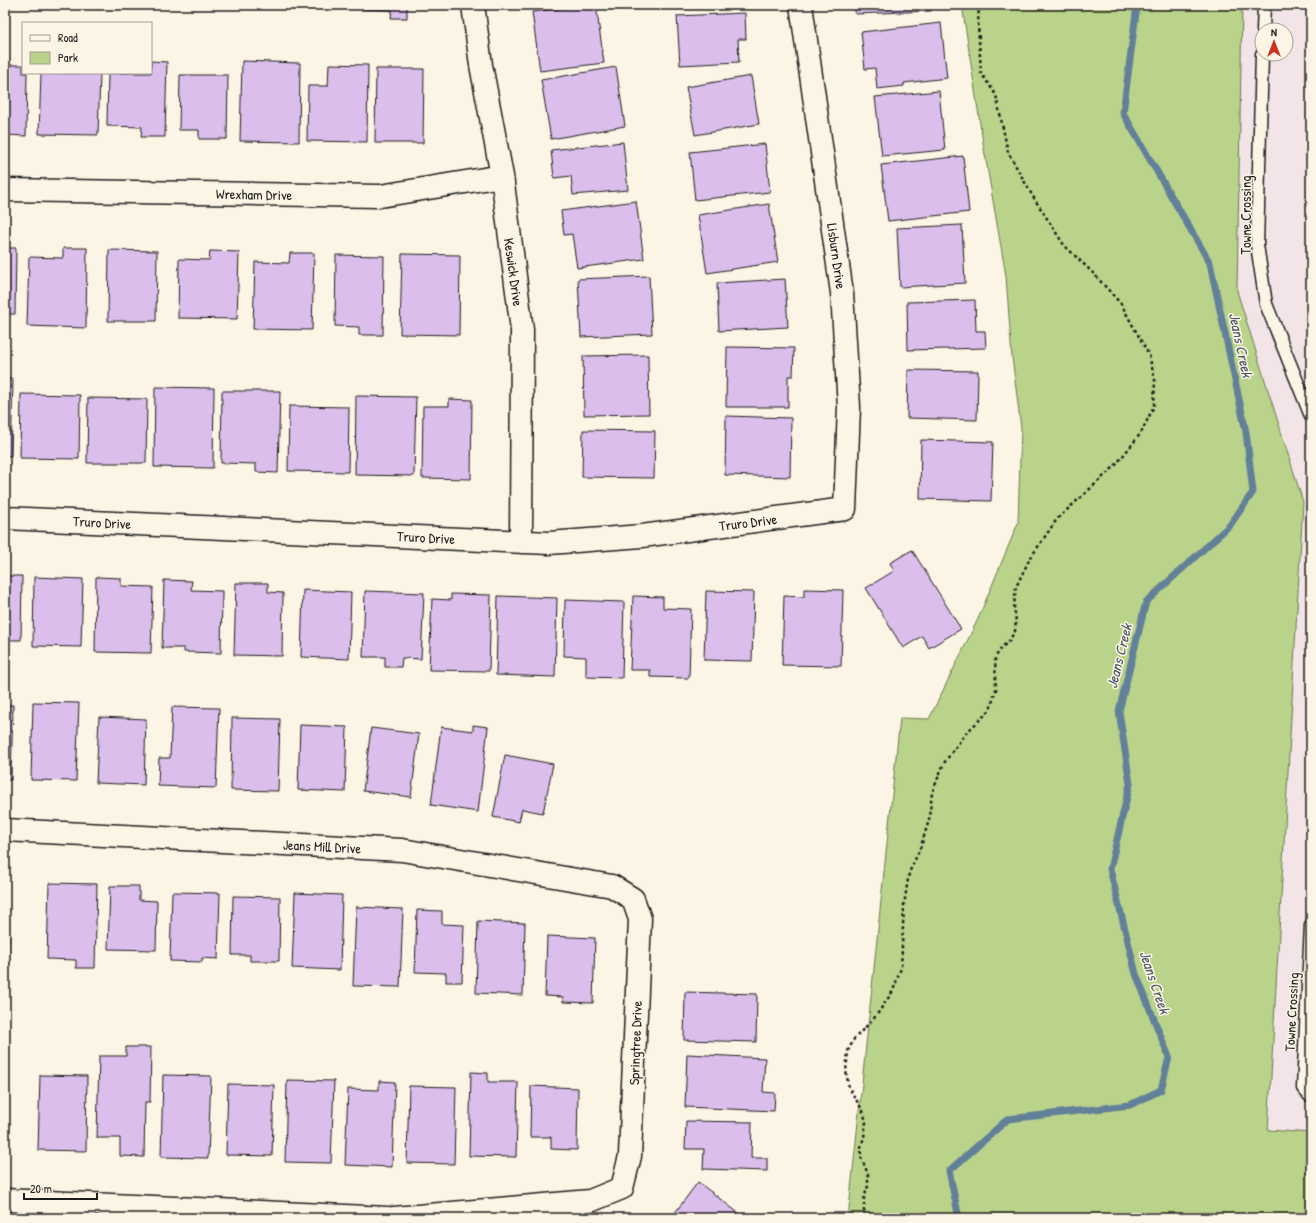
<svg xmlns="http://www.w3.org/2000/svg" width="1316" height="1223" font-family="'Patrick Hand',sans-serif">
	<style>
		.built { fill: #f2e4e7; fill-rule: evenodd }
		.green { fill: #bad38a; stroke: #6b7853 }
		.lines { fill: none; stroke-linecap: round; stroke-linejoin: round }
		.stream { stroke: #628099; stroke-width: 7 }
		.building { fill: #dbbeec; stroke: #1c1c1c }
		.service-casing { stroke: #1c1c1c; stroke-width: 15 }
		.minor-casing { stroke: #1c1c1c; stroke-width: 25 }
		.path { stroke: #1c1c1c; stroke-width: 2.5; stroke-dasharray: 3 3; stroke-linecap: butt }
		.service { stroke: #fcf5e5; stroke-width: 12 }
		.minor { stroke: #fcf5e5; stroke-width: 22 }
		.labels { text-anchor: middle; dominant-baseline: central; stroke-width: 3; stroke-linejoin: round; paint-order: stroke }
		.street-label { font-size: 14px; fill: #1c1c1c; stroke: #fcf5e5 }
		.water-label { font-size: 15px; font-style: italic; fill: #455665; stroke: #fcf5e5 }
	</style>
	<rect width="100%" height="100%" fill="#fcf5e5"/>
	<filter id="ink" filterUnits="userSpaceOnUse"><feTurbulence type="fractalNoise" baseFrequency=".025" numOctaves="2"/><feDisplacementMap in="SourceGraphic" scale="8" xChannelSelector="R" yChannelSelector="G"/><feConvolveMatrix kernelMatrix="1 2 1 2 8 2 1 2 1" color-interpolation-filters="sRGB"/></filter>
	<g filter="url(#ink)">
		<path class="built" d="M1242,5H1311V1133L1268,1131L1303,502L1237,291ZM1262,30H1286V54H1262Z"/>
		<path class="green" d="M962,5H1242L1237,291L1303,502L1268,1130L1311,1133V1218H848L900,718L929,719L978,619L1018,523L1021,428L1012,357L1006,276L983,143Z"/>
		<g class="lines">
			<path class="stream" d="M959,1218L949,1171L1008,1119L1130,1105L1161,1090L1169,1057L1136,974L1110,869L1130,784L1119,711L1146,602L1230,525L1253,492L1246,432L1210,263L1123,113L1137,5"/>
		</g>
		<path class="building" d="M320,5H337V6H320Z
			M363,5H407V18H391L392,10L363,9Z
			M588,5H596L604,63L540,71L532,12Z
			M855,5H930L931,11L855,14Z
			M745,13L746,39H738L739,62L680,65L677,16Z
			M941,23L947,78L904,83V86L877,89L875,68L865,69L861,32Z
			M151,61L167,62L165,137H141L142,127L107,126L108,73H151Z
			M242,61L300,63L299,142L240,141Z
			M329,64L368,65L367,142L307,141L308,86H328Z
			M5,65H23V73H27L26,136L5,135Z
			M616,67L625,126L551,139L541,80Z
			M376,69H424L423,143H375Z
			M41,73H100L98,135L39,134Z
			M180,75H228L227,139H199V130H179Z
			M751,76L759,124L695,135L686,87Z
			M939,91L945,150L882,156L875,97Z
			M623,142L628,190L573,195L571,176L554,178L551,150Z
			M765,144L770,192L695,200L690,152Z
			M963,156L969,212L888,221L881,165Z
			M636,201L644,259L577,268L572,234L564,235L561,211Z
			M769,204L778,262L707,273L698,215Z
			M962,225L965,283L900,287L897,228Z
			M5,248H16L15,314H5Z
			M63,248H87L86,328L27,326L29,257L63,258Z
			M109,250L157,251L156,321H108Z
			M210,251L239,252L237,319L178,318L179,259L209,260Z
			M290,253H314L312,330L253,329L255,262L289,263Z
			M402,254L460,255L459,335L400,334Z
			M336,255L384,256L383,335H359V327L335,326Z
			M649,276L652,334L581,337L578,279Z
			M785,279L788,327L719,331L717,283Z
			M975,300L976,331H985L986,348L908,350L907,302Z
			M727,347L794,348L793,376H788V407H726Z
			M648,355L649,414L584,415L583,356Z
			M908,370L978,371L977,420L907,418Z
			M5,379H13L11,456H5Z
			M155,387L214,388L213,468L154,467Z
			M222,391H280L278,473L256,472V464L221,463Z
			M21,394L80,395L79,459L20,458Z
			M356,396L416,397L414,476L355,475Z
			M88,398L147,399L146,463H87Z
			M449,399L472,400L471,479L422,478L423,406H449Z
			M289,406L349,407L348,472L288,471Z
			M726,416L791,418L790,477L725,475Z
			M583,430L655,431L654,478L582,477Z
			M921,440L993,442L991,501L920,499Z
			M912,550L961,629L929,648L922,636L903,648L866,588L894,571L890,563Z
			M5,576H22L21,640H5Z
			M34,577L83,579L81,647L33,646Z
			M96,577L121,578V586L153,587L151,653L95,652Z
			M164,580L192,581L191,590L222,591L221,653L184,652V648H162Z
			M236,583H268V592L283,593L282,656L234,655Z
			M804,589L843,590L841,666L782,665L784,596L804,597Z
			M303,590L351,592L349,659L301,657Z
			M365,591L424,593L421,659L402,658L401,667H385V657H363Z
			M706,591L754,592L752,661L704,660Z
			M451,594L491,595L489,671L429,670L432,599L451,600Z
			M498,596L557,598L555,677L496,675Z
			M633,596L663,597V608L691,609L689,678L650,677V670H630Z
			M565,600L624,602L622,678L586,677V657L564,656Z
			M33,702L79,703L76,781L31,780Z
			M5,705H13L11,780H5Z
			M172,707L219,708L216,788L158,786L159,758H170Z
			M99,717L146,719L144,785L96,783Z
			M232,718L280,719L278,791L231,790Z
			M300,725L347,727L345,792L298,790Z
			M473,725L488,727L478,812L431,805L441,727L473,731Z
			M371,728L419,734L411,797L363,791Z
			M505,755L553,764L543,813L522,809L519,822L493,817Z
			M49,883L97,884L95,968H76V960L47,959Z
			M110,886H139V900L157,901L156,950L108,949Z
			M172,892L220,893L218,959L202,958V962L170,961Z
			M295,893L342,895L340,970L292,968Z
			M233,896L280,897L279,961H250V955H232Z
			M356,907L403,909L400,987L353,986Z
			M417,910L442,911V924L464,925L462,982H446V973L415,972Z
			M478,921L525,923L523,995L476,993Z
			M5,936H9L7,982H5Z
			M547,936L595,938L593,1003L563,1002V997L545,996Z
			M685,992L757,994L756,1042L684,1040Z
			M126,1047H151L150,1102H145L144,1157L120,1156V1138H97L99,1056H126Z
			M687,1054L765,1058L763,1092L775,1093L774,1111L685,1107Z
			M471,1072L488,1073V1082H518L516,1157L469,1156Z
			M40,1075L87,1076L86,1151L38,1150Z
			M163,1075L211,1076L208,1158L161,1157Z
			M287,1080L334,1081L331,1163L285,1162Z
			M379,1081L395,1082L392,1167L345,1165L348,1089L379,1090Z
			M228,1084L274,1085L272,1156L226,1155Z
			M409,1086L456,1087L454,1164L407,1163Z
			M531,1086L578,1088L577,1150L551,1149V1137H530Z
			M686,1121L752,1122L751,1158H767V1171L703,1169L704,1149H685Z
			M698,1182L745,1218H671Z"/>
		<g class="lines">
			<defs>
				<path id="service" d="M1263,30L1264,5
					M1262,54L1257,245L1266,304L1311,416
					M1311,925L1303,1088L1311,1097"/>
				<path id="minor" d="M473,5L481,65L502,176L522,330L521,542
					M5,190L380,196L502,176
					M5,518L549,543L642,536L845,509L849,407L842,293L801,5
					M5,830L402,850L612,886L633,899L640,919L630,1156L622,1188L590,1201L394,1218
					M5,1200L388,1218"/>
			</defs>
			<use href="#service" class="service-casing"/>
			<use href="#minor" class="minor-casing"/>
			<path class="path" d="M865,1218L864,1210V1198L868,1186V1174L861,1157V1147L864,1137L866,1122L863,1111L849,1088L846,1071L848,1051L854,1039L876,1016L893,991L901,968L904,905L909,873L921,846L929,820L932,793L944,763L966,733L990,710L996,690L995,658L1001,648L1009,641L1015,631L1016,622L1014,606L1016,587L1029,560L1057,519L1115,466L1141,433L1154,406L1155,380L1149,355L1121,304L1094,274L1064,245L1032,195L1008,152L996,95L981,73L978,24L979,5"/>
			<use href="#service" class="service"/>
			<use href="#minor" class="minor"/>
		</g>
	</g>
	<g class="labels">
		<g class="street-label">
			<text transform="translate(254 194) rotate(1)">Wrexham Drive</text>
			<text transform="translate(1245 215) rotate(-90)">Towne Crossing</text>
			<text transform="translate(837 256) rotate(82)">Lisburn Drive</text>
			<text transform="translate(514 272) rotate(82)">Keswick Drive</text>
			<text transform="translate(102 522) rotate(3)">Truro Drive</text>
			<text transform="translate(748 522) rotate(-7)">Truro Drive</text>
			<text transform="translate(426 537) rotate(3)">Truro Drive</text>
			<text transform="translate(322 846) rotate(3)">Jeans Mill Drive</text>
			<text transform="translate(1291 1012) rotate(-87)">Towne Crossing</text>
			<text transform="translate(635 1043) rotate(-88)">Springtree Drive</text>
		</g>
		<g class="water-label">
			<text transform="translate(1241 345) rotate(78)">Jeans Creek</text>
			<text transform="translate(1119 656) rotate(-76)">Jeans Creek</text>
			<text transform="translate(1155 982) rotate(71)">Jeans Creek</text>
		</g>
	</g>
	<rect width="1316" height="1223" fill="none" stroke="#fcf5e5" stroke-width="20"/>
	<rect x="10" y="10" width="1296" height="1203" fill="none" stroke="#1c1c1c" stroke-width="1.5" filter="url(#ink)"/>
	<rect x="22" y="22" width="130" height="52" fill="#fcf5e5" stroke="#a29e95"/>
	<rect x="30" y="35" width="20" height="6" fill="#fcf5e5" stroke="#a29e95"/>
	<text x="58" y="42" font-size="12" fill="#1c1c1c">Road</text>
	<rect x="30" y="52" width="20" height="12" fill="#bad38a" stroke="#a29e95"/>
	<text x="58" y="62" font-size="12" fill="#1c1c1c">Park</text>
	<g transform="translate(1274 42)"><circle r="19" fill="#fcf5e5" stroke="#a29e95"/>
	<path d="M0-3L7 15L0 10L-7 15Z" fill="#c8321e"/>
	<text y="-6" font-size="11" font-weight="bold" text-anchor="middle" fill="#1c1c1c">N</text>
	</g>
	<path d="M24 1193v6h73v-6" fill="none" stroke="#1c1c1c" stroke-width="2"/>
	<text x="30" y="1193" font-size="12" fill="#1c1c1c" stroke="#fcf5e5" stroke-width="3" paint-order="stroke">20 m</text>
</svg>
